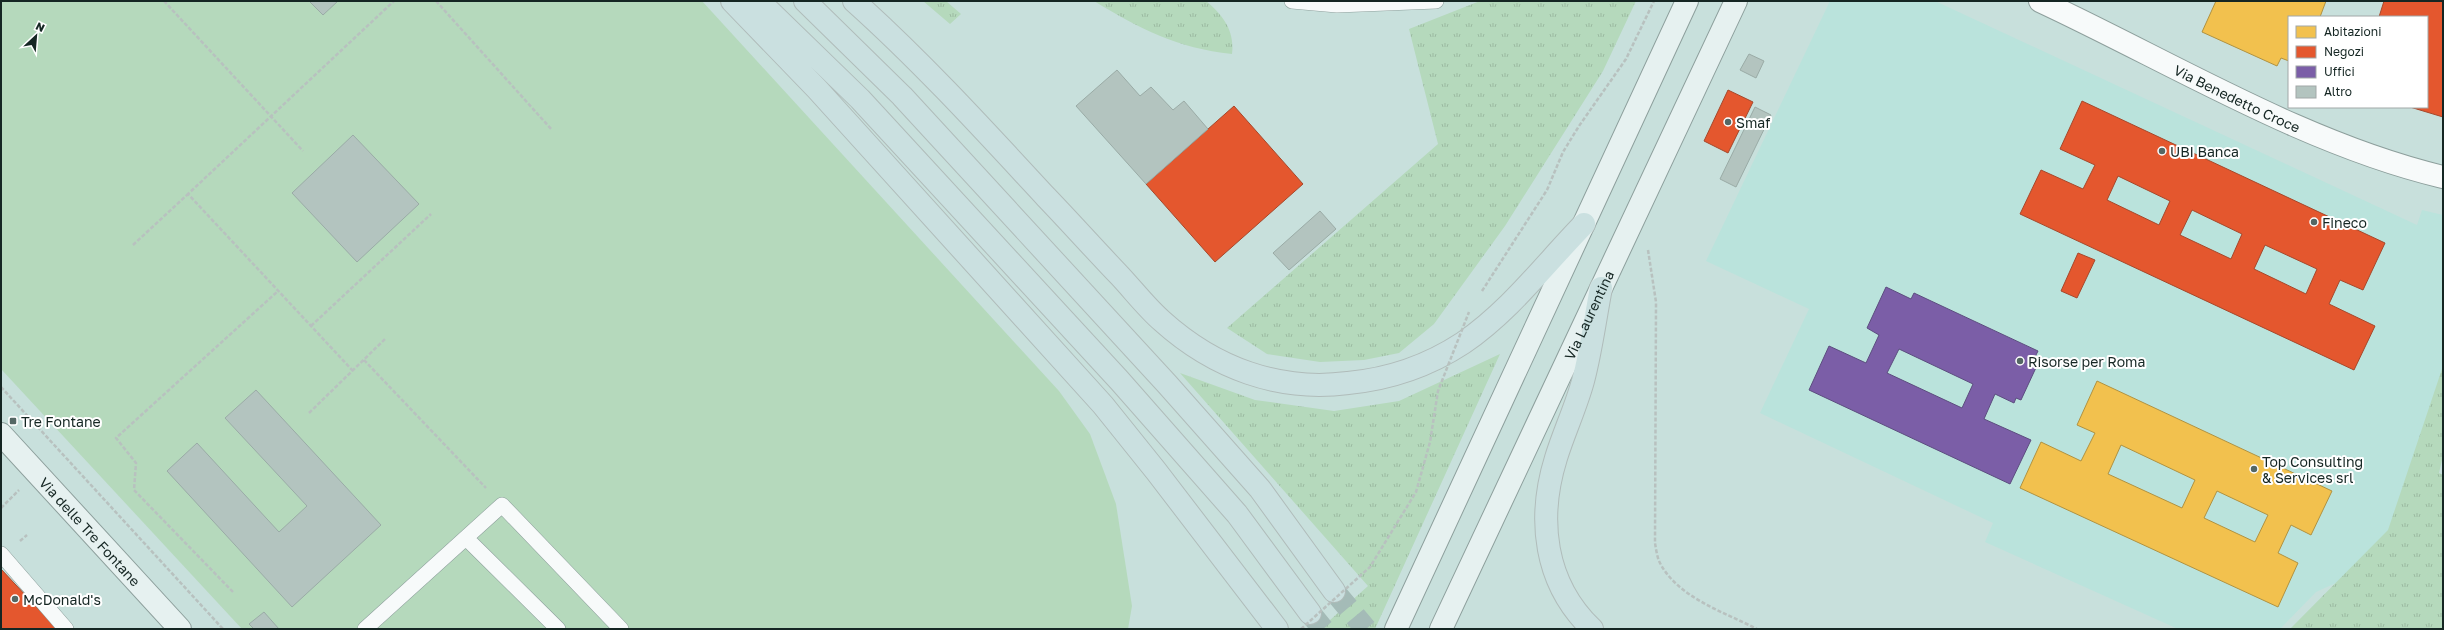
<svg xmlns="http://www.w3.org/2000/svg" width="2444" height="630" font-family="'Golos Text',sans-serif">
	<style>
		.built { fill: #bae3dc }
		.grass { fill: url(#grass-tufts) }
		.pitch { fill: #b5d9bc }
		.homes { fill: #f2c14e; stroke: #b09241; fill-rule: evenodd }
		.shops { fill: #e4572e; stroke: #a6482b; fill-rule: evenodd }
		.offices { fill: #7b5ea7; stroke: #5c4d7f; fill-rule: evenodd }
		.building { fill: #b3c4bf; stroke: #9aaba6 }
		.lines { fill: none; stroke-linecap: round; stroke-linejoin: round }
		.trunk-tunnel { stroke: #a4bbb7; stroke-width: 22; stroke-dasharray: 22 11; stroke-linecap: butt }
		.service-casing { stroke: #8d9f9c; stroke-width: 16 }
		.minor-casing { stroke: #8d9f9c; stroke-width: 24 }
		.secondary-casing { stroke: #8d9f9c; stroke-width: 24 }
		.trunk-casing { stroke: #b0bcba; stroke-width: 24 }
		.path { stroke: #b8c1bf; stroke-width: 2.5; stroke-dasharray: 4 2; stroke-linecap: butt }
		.service { stroke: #f7fafa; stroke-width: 15 }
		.minor { stroke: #f7fafa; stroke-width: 22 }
		.secondary { stroke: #e6f1f0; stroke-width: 22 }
		.trunk { stroke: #cae0e0; stroke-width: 22 }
		.path-bridge { stroke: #b8c1bf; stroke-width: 2.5; stroke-dasharray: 4 2; stroke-linecap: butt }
		.poi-dot { fill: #546764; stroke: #fff; stroke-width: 1.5 }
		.labels { text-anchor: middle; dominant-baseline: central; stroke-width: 4; stroke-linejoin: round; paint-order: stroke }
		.street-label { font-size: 14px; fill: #152623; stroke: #fff }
		.poi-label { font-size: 14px; fill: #152623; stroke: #fff; text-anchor: start }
	</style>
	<defs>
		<pattern id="grass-tufts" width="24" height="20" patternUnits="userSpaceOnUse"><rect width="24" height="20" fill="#b5d9bc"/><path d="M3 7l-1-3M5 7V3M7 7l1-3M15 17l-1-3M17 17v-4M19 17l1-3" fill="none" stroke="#9bbaa1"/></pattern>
	</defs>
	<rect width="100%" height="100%" fill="#c8e0dc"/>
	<path class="built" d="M1830,1H1935L2417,225L2422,210L2443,215V372L2382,562L2316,592L2280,629H2178L1985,542L1993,523L1760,413L1809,309L1706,261Z"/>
	<path class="grass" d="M923,1H946L961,14L950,24Z
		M1094,1H1206C1223,15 1235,31 1232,54C1177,48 1140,29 1094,1Z
		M1480,1H1636L1603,71L1505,226L1434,324L1399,353L1364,360L1320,362L1267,354L1227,328L1438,144L1409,29Z
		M1500,354L1375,629H1320L1368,586L1180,373L1255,400L1334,411L1399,401Z
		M2443,366V456L2439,473L2443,475V629H2290L2388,530Z"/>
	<path class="pitch" d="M1,1H702L1059,391L1090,434L1116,504L1132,606L1128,629H242L1,369Z"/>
	<path class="homes" d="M2216,1H2326L2320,17H2289V61L2281,58L2277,66L2202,32Z
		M2097,381L2332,491L2311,535L2291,525L2278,553L2298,563L2278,607L2020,488L2041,442L2081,461L2095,433L2077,425ZM2121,445L2195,480L2182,508L2108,474ZM2217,491L2268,515L2255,542L2204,518Z"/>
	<path class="shops" d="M2384,1H2443V117L2410,107H2427V17H2379Z
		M1728,90L1753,102L1728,153L1704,141Z
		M2082,101L2385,243L2363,290L2340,280L2329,304L2375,326L2354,370L2020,214L2041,170L2083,189L2095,165L2060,149ZM2118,176L2170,201L2159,225L2107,200ZM2192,210L2242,234L2231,259L2180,235ZM2265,245L2317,269L2306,294L2254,269Z
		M1234,106L1303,184L1215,262L1146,184Z
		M2078,253L2095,260L2077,298L2061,291Z
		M1,569L57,629H1Z"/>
	<path class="offices" d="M1886,287L1911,299L1914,293L2038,351L2035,357L2040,359L2021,400L2016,398L2014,403L1995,394L1984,419L2031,440L2010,484L1809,390L1829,346L1866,363L1879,335L1867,328ZM1899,349L1973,384L1962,408L1887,373Z"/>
	<path class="building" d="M309,1H338L323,15Z
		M1749,54L1764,61L1756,78L1740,70Z
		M1117,70L1140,96L1151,87L1173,110L1184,101L1208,129L1146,184L1076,106Z
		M1755,107L1771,115L1736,187L1720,179Z
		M353,135L419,204L357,262L292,193Z
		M1320,211L1336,229L1289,270L1273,253Z
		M256,390L381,525L292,607L167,471L197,443L279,532L307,506L225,418Z
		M264,612L279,629H254L249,624Z"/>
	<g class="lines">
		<path class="trunk-tunnel" d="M1334,591L1366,629
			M1310,613L1323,629"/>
		<defs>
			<path id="service" d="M1292,1L1337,5L1436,1
				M466,538L558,629
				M1,554L66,629
				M365,629L502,505L621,629"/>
			<g id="minor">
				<path id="s1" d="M2040,1C2169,61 2304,144 2443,177"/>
			</g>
			<g id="secondary">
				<path id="s2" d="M1,434L180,629"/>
				<path d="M1396,629L1687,1"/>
				<path id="s3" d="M1441,629L1736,1"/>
			</g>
			<path id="trunk" d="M732,1L817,89L1103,405L1156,471L1277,629
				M759,1L860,99L1119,380L1237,514L1310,613
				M805,1L902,96L1167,384L1260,489L1334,591
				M854,1C922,62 984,130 1046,197C1071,223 1095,250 1120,276C1134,291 1147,308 1162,321C1214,368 1279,392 1348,383C1390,379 1428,366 1463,343C1510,311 1545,264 1584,224
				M1592,629C1544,583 1537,519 1556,458C1564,432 1576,407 1583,381C1591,351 1595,319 1601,288"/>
		</defs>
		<use href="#service" class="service-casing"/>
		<use href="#minor" class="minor-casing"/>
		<use href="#secondary" class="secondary-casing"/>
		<use href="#trunk" class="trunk-casing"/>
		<path class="path" d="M164,1L303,151
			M436,1L552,130
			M133,245L188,194
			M1648,250L1656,302L1655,543C1656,549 1657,556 1659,561C1676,597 1724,612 1757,629
			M1482,291L1547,190L1563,152L1579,126L1626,59L1654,1
			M311,326L431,214
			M364,360L486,488
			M353,371L188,194L394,1
			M1,387L223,629
			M309,413L385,339
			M1,508L19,490
			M20,541L27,535
			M233,592L134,490L136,463L116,438L278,291"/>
		<use href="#service" class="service"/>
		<use href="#minor" class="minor"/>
		<use href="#secondary" class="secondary"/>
		<use href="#trunk" class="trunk"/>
		<path class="path-bridge" d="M1301,629L1370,567L1416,492L1430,442L1438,391L1469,312"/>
	</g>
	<g class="poi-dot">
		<circle cx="1728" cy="122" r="4"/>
		<circle cx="2162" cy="151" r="4"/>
		<circle cx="2314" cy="222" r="4"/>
		<circle cx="2020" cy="361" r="4"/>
		<rect x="9" y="417" width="8" height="8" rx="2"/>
		<circle cx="2254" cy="469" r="4"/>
		<circle cx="15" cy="599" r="4"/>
	</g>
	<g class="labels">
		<g class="street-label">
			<text stroke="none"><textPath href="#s1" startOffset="220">Via Benedetto Croce</textPath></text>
			<text stroke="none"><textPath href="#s3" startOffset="347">Via Laurentina</textPath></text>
			<text stroke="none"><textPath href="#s2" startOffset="132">Via delle Tre Fontane</textPath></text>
		</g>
		<g class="poi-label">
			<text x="1736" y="122">Smaf</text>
			<text x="2170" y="151">UBI Banca</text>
			<text x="2322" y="222">Fineco</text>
			<text x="2028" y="361">Risorse per Roma</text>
			<text x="21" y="421">Tre Fontane</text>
			<text x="2262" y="461">Top Consulting<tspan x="2262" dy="16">&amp; Services srl</tspan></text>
			<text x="23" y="599">McDonald's</text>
		</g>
	</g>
	<rect width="2444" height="630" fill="none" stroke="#152623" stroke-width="4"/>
	<rect x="2288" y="16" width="140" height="92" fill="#ffffff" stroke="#a1a8a7"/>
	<rect x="2296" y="26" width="20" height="12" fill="#f2c14e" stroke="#a1a8a7"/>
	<text x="2324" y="36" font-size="12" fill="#152623">Abitazioni</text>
	<rect x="2296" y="46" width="20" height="12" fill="#e4572e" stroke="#a1a8a7"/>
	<text x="2324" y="56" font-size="12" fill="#152623">Negozi</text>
	<rect x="2296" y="66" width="20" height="12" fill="#7b5ea7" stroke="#a1a8a7"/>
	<text x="2324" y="76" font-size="12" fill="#152623">Uffici</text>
	<rect x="2296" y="86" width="20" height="12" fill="#b3c4bf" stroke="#a1a8a7"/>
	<text x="2324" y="96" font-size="12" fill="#152623">Altro</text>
	<g transform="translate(36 36) rotate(26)" stroke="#ffffff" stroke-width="3" paint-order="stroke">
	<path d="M0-3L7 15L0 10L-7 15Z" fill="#152623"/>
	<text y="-6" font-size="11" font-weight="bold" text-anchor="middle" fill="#152623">N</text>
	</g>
</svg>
